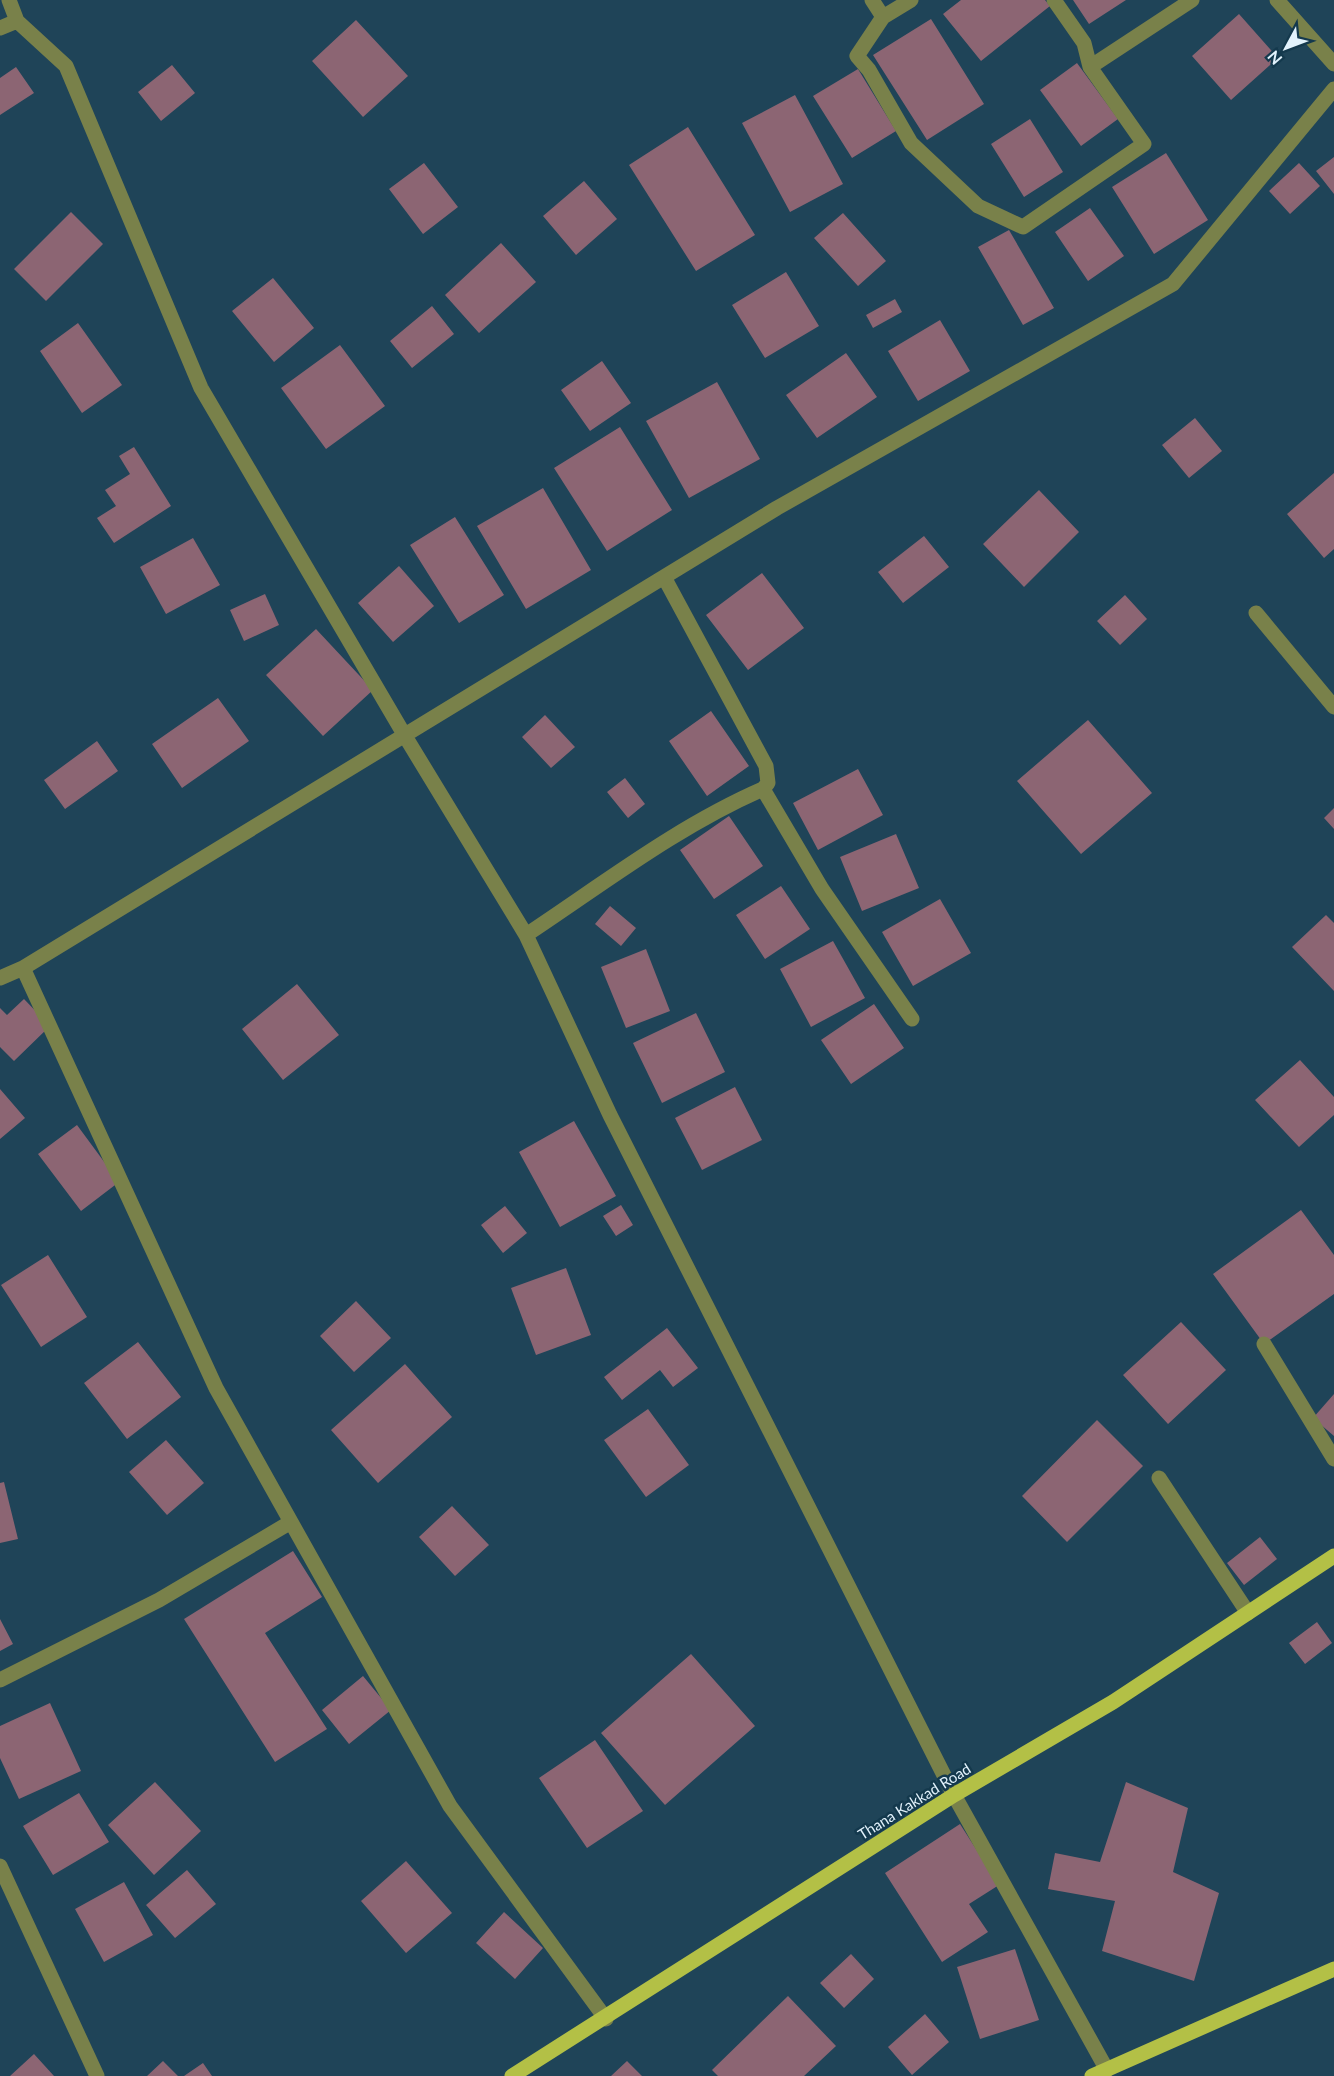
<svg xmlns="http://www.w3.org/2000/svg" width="1334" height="2076" font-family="Lato,sans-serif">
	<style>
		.building { fill: #8c6573 }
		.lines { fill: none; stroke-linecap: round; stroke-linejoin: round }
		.minor { stroke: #79814a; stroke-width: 15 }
		.major { stroke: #b3c046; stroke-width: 15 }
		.labels { text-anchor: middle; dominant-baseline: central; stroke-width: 5; stroke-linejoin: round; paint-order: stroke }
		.street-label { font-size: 15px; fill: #e2f2fc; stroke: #14394d }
	</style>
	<rect width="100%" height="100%" fill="#1f4458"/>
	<path class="building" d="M961,0H1045L1050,6L981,61L943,14Z
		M1073,0H1126L1089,24Z
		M1239,14L1278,58L1231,100L1192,56Z
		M931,19L984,104L927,140L873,55Z
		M356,20L408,76L363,117L312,61Z
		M1077,63L1118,119L1081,146L1040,90Z
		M172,65L195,93L161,121L138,92Z
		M16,67L34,93L0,115V78Z
		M858,69L896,131L852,158L813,96Z
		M795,95L843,184L790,212L742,123Z
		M1030,119L1063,172L1024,197L991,144Z
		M688,127L755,235L696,271L629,165Z
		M1166,153L1208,220L1154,254L1112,187Z
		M1334,157V194L1316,171Z
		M424,163L458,207L423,234L389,189Z
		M1299,163L1320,186L1290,214L1269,191Z
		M584,181L617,219L576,255L543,216Z
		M1090,208L1124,256L1088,281L1055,232Z
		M71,212L103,244L46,301L14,269Z
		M843,213L886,261L858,286L814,238Z
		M1009,230L1054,308L1023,325L978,247Z
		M501,243L536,282L479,333L445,295Z
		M786,272L819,326L765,358L732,305Z
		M273,278L314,328L274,362L232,311Z
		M895,299L902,312L873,328L866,315Z
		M432,306L454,334L412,368L390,341Z
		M940,320L970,371L918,401L888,351Z
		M78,323L122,385L82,413L40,351Z
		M340,345L385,406L326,449L281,388Z
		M846,353L877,397L817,438L786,395Z
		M602,361L631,403L590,431L561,390Z
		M717,382L760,459L689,498L646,421Z
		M1195,418L1222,451L1189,478L1162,445Z
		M620,427L672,510L607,551L554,468Z
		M134,447L171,506L114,543L97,518L116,506L105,490L130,474L119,456Z
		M1334,473V549L1324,558L1287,514Z
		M543,488L591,570L526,609L477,526Z
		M1039,490L1079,532L1024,587L983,544Z
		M455,517L504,595L459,623L410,545Z
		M924,536L949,567L903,603L878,572Z
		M193,538L220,585L166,614L140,567Z
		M399,566L434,606L393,642L358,603Z
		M762,573L804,628L748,670L706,615Z
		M265,594L279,625L244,641L230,610Z
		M1125,595L1147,619L1120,645L1097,621Z
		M316,629L373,690L323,736L266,675Z
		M218,698L249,741L182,788L152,744Z
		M711,711L749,766L707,796L669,741Z
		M545,715L575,747L551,768L522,737Z
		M1088,720L1152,793L1081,854L1017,781Z
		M97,741L118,771L65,809L44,780Z
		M858,769L883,815L818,850L793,803Z
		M625,778L645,804L628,818L607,792Z
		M1334,808V829L1324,818Z
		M729,816L763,866L714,899L680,850Z
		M896,834L919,888L862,911L840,857Z
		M781,886L810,929L765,959L736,915Z
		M940,899L971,953L913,986L882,932Z
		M610,906L636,928L621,946L595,924Z
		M1326,915L1334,923V991L1292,947Z
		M833,941L865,998L811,1027L780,969Z
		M646,949L670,1011L626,1028L601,967Z
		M297,984L339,1035L283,1080L242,1029Z
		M24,999L50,1026L14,1061L0,1047V1008L7,1015Z
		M874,1004L904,1048L851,1084L821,1040Z
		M696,1013L725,1072L662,1103L633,1043Z
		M1300,1060L1334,1097V1115L1299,1147L1255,1100Z
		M735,1087L762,1140L702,1170L675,1118Z
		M0,1089L25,1118L0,1139Z
		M574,1121L616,1196L560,1227L519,1152Z
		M77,1125L119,1182L81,1211L38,1154Z
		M621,1205L633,1225L616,1236L603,1216Z
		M505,1206L527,1233L503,1253L481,1225Z
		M1301,1210L1334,1255V1294L1264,1344L1213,1274Z
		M48,1255L87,1317L41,1347L1,1285Z
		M566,1268L591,1335L536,1355L511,1288Z
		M356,1301L391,1338L354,1372L320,1336Z
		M1181,1322L1226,1370L1168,1424L1123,1375Z
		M667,1328L698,1368L673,1387L660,1370L622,1400L604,1377Z
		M138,1342L181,1397L127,1439L84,1383Z
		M405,1364L452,1417L378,1483L331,1430Z
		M1334,1394V1436L1313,1418Z
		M648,1409L689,1465L646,1497L604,1440Z
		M1097,1420L1143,1466L1067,1542L1022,1496Z
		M166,1440L204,1483L167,1515L129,1472Z
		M4,1482L18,1539L0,1543V1483Z
		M452,1506L489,1545L455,1576L419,1537Z
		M1260,1537L1277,1559L1244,1585L1227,1563Z
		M293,1551L322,1597L265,1633L327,1729L275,1762L184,1619Z
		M0,1619L13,1644L0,1651Z
		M1317,1622L1332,1643L1305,1664L1289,1643Z
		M691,1654L755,1726L665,1805L601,1733Z
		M363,1676L391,1710L349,1744L322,1710Z
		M50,1703L81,1771L19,1799L0,1758V1726Z
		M595,1740L643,1811L587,1848L539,1778Z
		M155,1782L201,1831L154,1875L108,1825Z
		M1126,1782L1188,1808L1173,1872L1219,1893L1194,1981L1102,1951L1115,1901L1048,1889L1055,1853L1100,1862Z
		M79,1793L109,1842L53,1875L23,1826Z
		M960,1824L999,1885L969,1904L988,1932L942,1962L885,1873Z
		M406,1861L452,1913L406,1953L361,1901Z
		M187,1870L216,1904L175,1938L146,1905Z
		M124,1882L153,1935L104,1962L75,1909Z
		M504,1912L543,1948L515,1979L476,1943Z
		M1015,1949L1039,2020L980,2039L957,1967Z
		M851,1954L874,1979L844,2008L820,1983Z
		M788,1996L836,2046L804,2076H718L712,2070Z
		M925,2014L949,2042L912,2075L888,2047Z
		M34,2054L54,2076H10Z
		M163,2061L178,2076H147Z
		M627,2061L642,2076H611Z
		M203,2063L212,2076H184Z"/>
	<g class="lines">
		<path class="minor" d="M872,0L883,17
			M911,0L883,17L857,56L869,70L911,143L978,206L1023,227L1144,144L1090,67L1084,43L1054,0
			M1277,0L1334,64
			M17,21L66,66L201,388L405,736L526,935L610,1115L954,1795L1107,2070
			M0,28L17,21L9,0
			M1090,67L1192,0
			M664,577L766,766L768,783L763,789
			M1256,613L1334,707
			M526,935C603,884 678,826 763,789L822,889L912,1019
			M23,968L216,1388L450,1806L606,2019
			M0,978L23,968L777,508L1173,284L1334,89
			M1264,1344L1334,1459
			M1159,1478L1248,1613
			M0,1680L159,1600L291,1522
			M0,1866L97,2076"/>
		<path class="major" d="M512,2076L954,1795L1113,1702L1334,1556
			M1092,2076L1334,1969"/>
	</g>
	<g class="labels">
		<g class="street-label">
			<text transform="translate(914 1801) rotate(-32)">Thana Kakkad Road</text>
		</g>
	</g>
	<g transform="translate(1286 48) rotate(229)" stroke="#14394d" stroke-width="4.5" paint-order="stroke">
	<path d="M0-4.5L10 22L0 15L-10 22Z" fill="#e2f2fc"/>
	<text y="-9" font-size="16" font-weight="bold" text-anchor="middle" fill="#e2f2fc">N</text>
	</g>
</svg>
